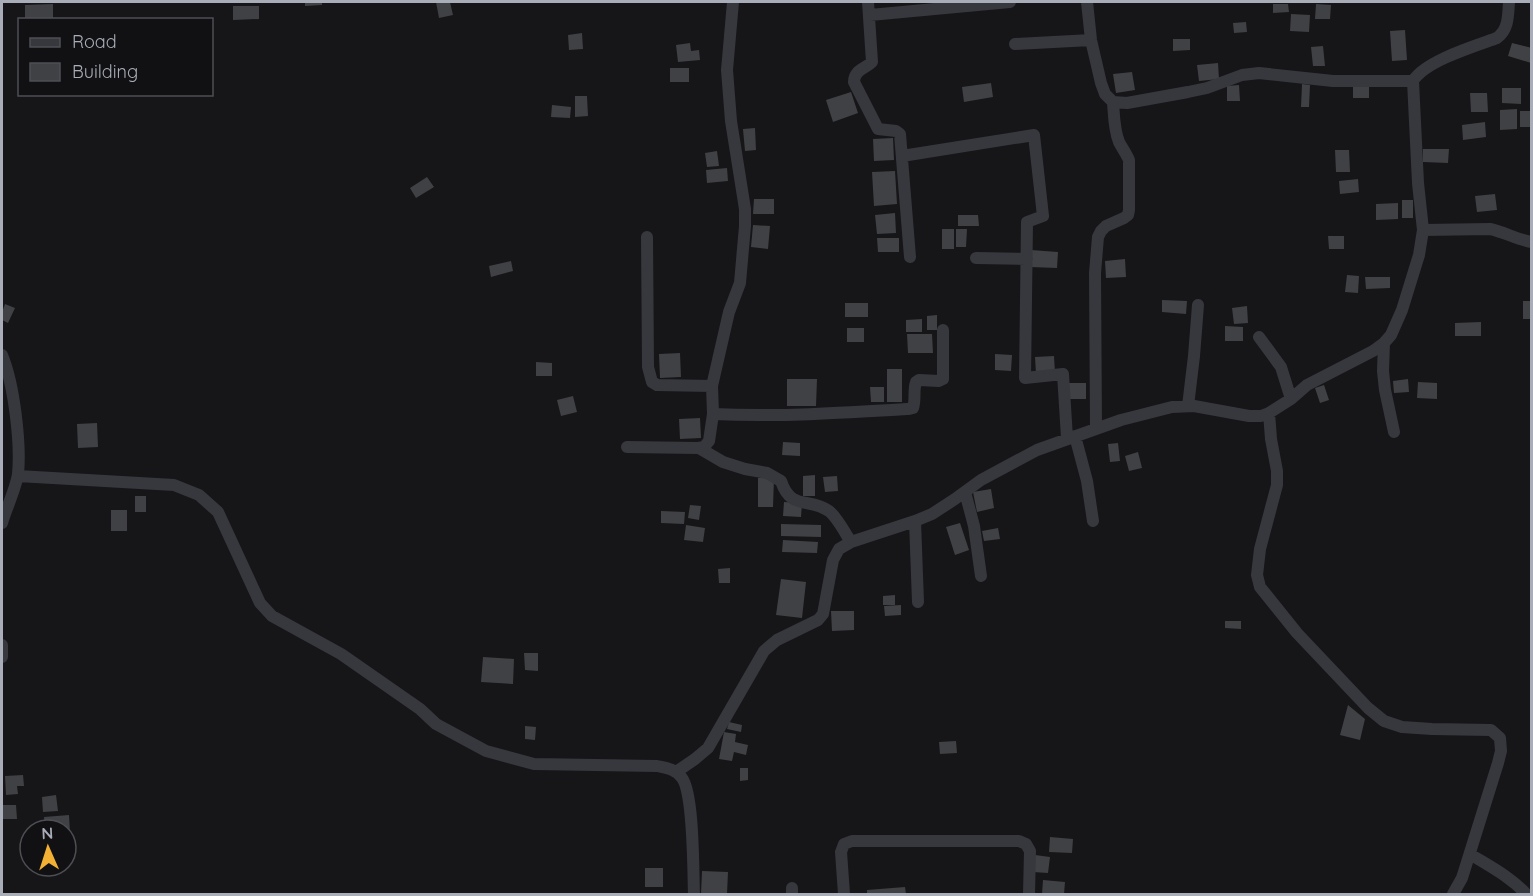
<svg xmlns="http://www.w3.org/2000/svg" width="1533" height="896" font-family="Quicksand,sans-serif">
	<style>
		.building { fill: #404145 }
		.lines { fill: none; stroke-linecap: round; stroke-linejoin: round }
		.street { stroke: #37383d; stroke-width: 12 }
	</style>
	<rect width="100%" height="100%" fill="#161618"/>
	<path class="building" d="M305,2H322V5L305,6Z
		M436,2H450L453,15L439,18Z
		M53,4V20H25V5Z
		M1273,4H1288L1289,12L1273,13Z
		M1316,4L1331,5L1330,19H1315Z
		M233,6H259V19L233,20Z
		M1291,14L1310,15L1309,32L1290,31Z
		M1246,22L1247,32L1234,33L1233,23Z
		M1405,30L1407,60L1392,61L1390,31Z
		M582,33L583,49L569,50L568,35Z
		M1173,39H1190V50L1173,51Z
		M690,43L691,51L699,50L700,60L678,62L676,45Z
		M1512,43L1532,48L1531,63L1508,56Z
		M1323,46L1325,66H1313L1311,47Z
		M1218,63L1219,79L1199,81L1197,65Z
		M670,68H689V82H670Z
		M1132,72L1135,90L1116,93L1113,74Z
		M991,83L993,97L964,102L962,87Z
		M1302,84L1310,85L1309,107H1301Z
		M1239,85L1240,101H1227V86Z
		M1353,85L1369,86V98H1353Z
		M1502,88H1521V104L1502,103Z
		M851,92L858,113L833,122L826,100Z
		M1470,93H1487L1488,112H1471Z
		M575,96H587L588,116L575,117Z
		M552,105L571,107L570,118L551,117Z
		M1517,109V129L1500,130V110Z
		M1520,111H1532V127H1520Z
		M1485,122L1486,137L1463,140L1462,125Z
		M755,128L756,150L745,151L743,129Z
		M893,138L894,160L874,161L873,139Z
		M1423,149H1449L1448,163L1423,162Z
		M1335,150H1349L1350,172H1336Z
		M717,151L719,166L707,167L705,153Z
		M727,168L728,181L707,183L706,170Z
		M895,171L897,204L874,206L872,172Z
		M427,177L434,187L416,198L410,188Z
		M1358,179L1359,192L1340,194L1339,181Z
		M1495,194L1497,210L1477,212L1475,196Z
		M754,199H774V214H753Z
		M1402,200H1413V218H1402Z
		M1398,203V219L1376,220V204Z
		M895,213L896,233L877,234L875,215Z
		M958,215H978L979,226H958Z
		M753,225L770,226L768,249L751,247Z
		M942,229H954V249H942Z
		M956,229H967L966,247H956Z
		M1328,236H1344V249H1329Z
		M877,238H899V252H878Z
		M1031,250L1058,252L1057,268L1030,267Z
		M1125,259L1126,277L1106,278L1105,261Z
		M511,261L513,271L491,277L489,266Z
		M1347,275L1359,276L1358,293L1345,292Z
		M1365,277H1390V288L1366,289Z
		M1162,300L1187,301L1186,314L1162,312Z
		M1523,301H1532V319H1523Z
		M845,303H868V317H845Z
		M5,304L15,308L8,323L2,320V312Z
		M1247,306L1248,323L1234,324L1232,308Z
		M937,315V330H927V316Z
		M922,319V332H906V320Z
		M1481,322V336H1455V323Z
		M1225,326L1243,327V341H1225Z
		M847,328H864V342H847Z
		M907,334H932L933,353H908Z
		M680,353L681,377L660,378L659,354Z
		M995,354L1012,355L1011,371L995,370Z
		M1054,356L1055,373L1036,374L1035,357Z
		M536,362L552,363V376H536Z
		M887,369H902V402H887Z
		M787,379H817L816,406H787Z
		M1408,379L1409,392L1394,393L1393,381Z
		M1418,382L1437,383V399L1417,398Z
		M1065,383H1086V399H1065Z
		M1324,385L1329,400L1320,403L1315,388Z
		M870,387H884V402H871Z
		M573,396L577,412L561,416L557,400Z
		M700,418L701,438L680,439L679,419Z
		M97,423L98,447L78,448L77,424Z
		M783,442L800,443V456L782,455Z
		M1118,443L1120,461L1110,462L1108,444Z
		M1138,452L1142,468L1129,471L1125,456Z
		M815,475V496H803V476Z
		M837,476L838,491L825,492L823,477Z
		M758,478H774L773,507H758Z
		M991,489L994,508L977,512L973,492Z
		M135,496H146V512H135Z
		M784,502L802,503L801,517L783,516Z
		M690,505L701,506L699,520L688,518Z
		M111,510H127V531H111Z
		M661,511L685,512L684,524L661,523Z
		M960,523L969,550L955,555L946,527Z
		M781,524L821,525V537L781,536Z
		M686,525L705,528L703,542L684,540Z
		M998,528L1000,539L984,541L982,531Z
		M783,540L818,542L817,553L782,552Z
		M730,568V583H719L718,569Z
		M781,579L806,582L802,618L776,615Z
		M895,595V605H883V596Z
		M901,605V615L885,616L884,606Z
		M831,611H854V630L832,631Z
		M1225,621H1241V629L1225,628Z
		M524,653H538V671L525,670Z
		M483,657L514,659L513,684L481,682Z
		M1348,705L1365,719L1360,740L1340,735Z
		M729,722L742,725L741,732L727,729Z
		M525,726L536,727L535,740L525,739Z
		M724,732L736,734L735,742L748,745L746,755L734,752L732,761L719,759Z
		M956,741L957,753L940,754L939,742Z
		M740,768H748V780L740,781Z
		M23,775L24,786H17L18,794L6,795L5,776Z
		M56,795L58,811L43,812L42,797Z
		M2,805H16L17,819H2Z
		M69,815L70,832H66V830H45L44,817Z
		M1050,837L1073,839L1072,853L1049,852Z
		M1035,855L1050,857L1048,873L1033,872Z
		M645,868H663V887H645Z
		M702,871L728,872L727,894H701Z
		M1043,880L1065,882L1064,894H1042Z
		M905,887L906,894H867V890Z"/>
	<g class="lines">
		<path class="street" d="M868,2L872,62C865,69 854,70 854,82L878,129L896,131L900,134L910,257
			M1087,2L1091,40L1101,83L1105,94L1113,102L1127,103L1188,92L1207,88L1242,75L1259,73L1333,81H1413
			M870,15L1010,2
			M1015,44L1091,40
			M902,156L1034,135L1043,216L1027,222L1025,378L1063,374L1067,438
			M1423,230L1490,229C1505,232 1517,240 1532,242
			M647,237L648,367L652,382L657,385L712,386
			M976,258L1027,259
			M1259,337L1281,367L1291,399
			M1384,343L1383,371L1385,390L1394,432
			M2,355C14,384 21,443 18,474C16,488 6,509 2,523
			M1188,406L1194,356L1198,305
			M1269,413L1271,439L1277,471V485L1260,549L1257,575L1260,587L1297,633L1368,708L1384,721L1402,727L1432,729L1491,730L1500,738L1501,751L1498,763L1462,878L1453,894
			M713,414C778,417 843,413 909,409L913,408C916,399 913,390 916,382L919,380L939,381L943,379V330
			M1096,428L1095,273L1098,237L1101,231L1106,226L1124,218L1128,215L1129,210V160C1126,153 1122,148 1119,142C1114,130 1114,115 1113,102
			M1075,436L1087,481L1093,521
			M627,447L698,448L704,447L709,441L713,414L712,386L729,312L740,283L745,226V209L731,121L727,70L733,2
			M699,448L723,462L745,469L767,473L781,481C791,511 809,497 829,511C837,517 845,533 851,542
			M18,476L174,485L199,495L218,512L260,603L272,616L341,654L420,709L436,724L486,751L534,764L657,766C666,768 676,769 682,778C694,794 693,871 694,894
			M965,492L974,526L981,576
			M915,521L918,602
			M2,645V657
			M676,772L695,759L708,748L764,651L777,640L818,620L823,614L833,560L839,549L851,542L915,521L932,514L955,499L981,480L1037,450L1121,420L1172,407L1194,406L1249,416H1261L1269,413L1291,399L1307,385L1373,351L1384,343L1391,335L1402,310L1419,255L1423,230L1418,183L1413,81C1425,61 1475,46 1497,38C1509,29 1508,15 1509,2
			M1470,854C1489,866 1511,877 1526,894
			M792,888V894
			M844,894L841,852L844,844L852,841H1019L1026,844L1030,851L1029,894"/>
	</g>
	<rect width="1533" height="896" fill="none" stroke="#a8adb8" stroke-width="6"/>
	<rect x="18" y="18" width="195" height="78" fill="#111113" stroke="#4d4f55" stroke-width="1.5"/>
	<rect x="30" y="38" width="30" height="9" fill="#37383d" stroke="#4d4f55" stroke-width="1.5"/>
	<text x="72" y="48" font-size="18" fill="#a8adb8">Road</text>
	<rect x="30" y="63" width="30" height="18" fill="#404145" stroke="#4d4f55" stroke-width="1.5"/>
	<text x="72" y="78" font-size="18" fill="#a8adb8">Building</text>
	<g transform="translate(48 848) rotate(357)"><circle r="28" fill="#111113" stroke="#4d4f55" stroke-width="1.5"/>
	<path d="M0-4.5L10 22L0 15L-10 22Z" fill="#f2b134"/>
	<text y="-9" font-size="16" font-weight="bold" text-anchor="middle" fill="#a8adb8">N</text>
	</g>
</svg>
